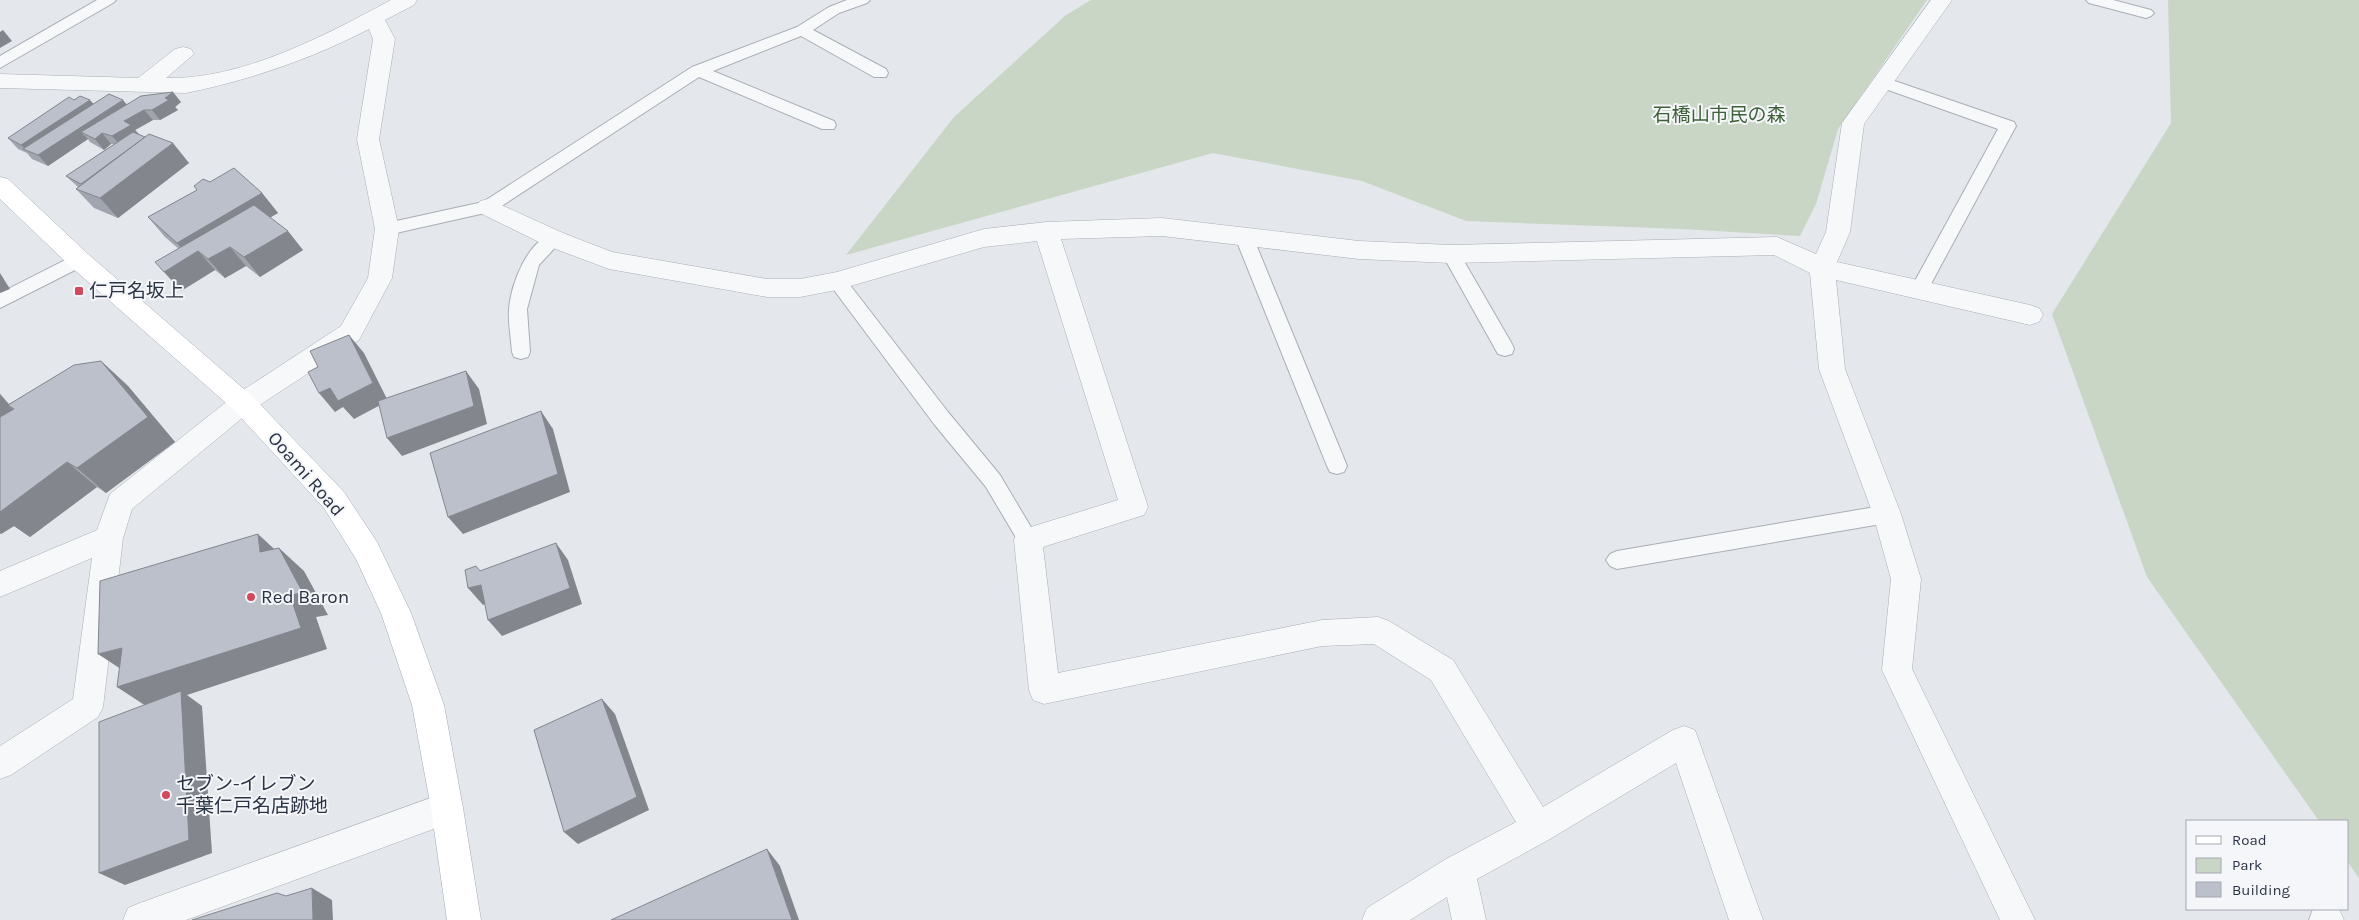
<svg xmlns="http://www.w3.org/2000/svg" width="2359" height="920" font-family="Karla,'Noto Sans JP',sans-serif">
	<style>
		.green { fill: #c9d6c5 }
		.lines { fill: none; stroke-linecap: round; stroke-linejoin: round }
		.lane-casing { stroke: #a9aeb7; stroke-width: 2 }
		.street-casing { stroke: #a9aeb7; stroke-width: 1 }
		.primary-casing { stroke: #a3abb8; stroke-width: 1 }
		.lane { fill: #f7f8fa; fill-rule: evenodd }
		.street { fill: #f7f8fa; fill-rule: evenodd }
		.primary { fill: #fff; fill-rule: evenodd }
		.wall { fill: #a1a5ae }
		.shaded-wall { fill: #83868d }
		.building { fill: #bbc0ca; stroke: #83868d }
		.poi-dot { fill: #d1495b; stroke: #f4f6f9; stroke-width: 2 }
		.labels { text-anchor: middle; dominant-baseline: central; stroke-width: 4; stroke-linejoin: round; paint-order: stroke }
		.park-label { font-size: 19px; fill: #3f6138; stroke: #f4f6f9 }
		.poi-label { font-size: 19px; fill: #2b3445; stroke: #f4f6f9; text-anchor: start }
		.street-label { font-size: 19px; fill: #2b3445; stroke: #f4f6f9 }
	</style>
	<rect width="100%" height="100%" fill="#e4e7ec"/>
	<path class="green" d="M1091,0H1927L1838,129L1816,204L1800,236L1682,229L1466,221L1362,181L1213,153L846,255L954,117L1066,15Z
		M2168,0H2359V878L2348,862V821H2319L2147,577L2052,314L2171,123Z"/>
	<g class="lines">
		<defs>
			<path id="lane" d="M97,0H116L113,3L0,68V56Z
				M847,0H870L867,3L839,13L813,30L886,69L888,73L886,77H874L801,36L713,71L834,121L836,125L834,129H822L699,77L494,211L387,235L381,233L378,229L381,225L387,223L483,202L692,67L797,27L829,7Z
				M2086,0H2113L2151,10L2154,13L2151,16L2146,18L2089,3Z
				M1883,77L2014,122L2016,126L1925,295L1919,297L1913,295L1910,290L1998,129L1877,86L1875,82L1877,78Z
				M1244,231L1250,233L1253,237L1347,466L1344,472L1337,474L1330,472L1327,466L1235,237L1238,233Z
				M554,233L560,234L563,239L539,265L527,309L530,352L528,357L521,359L514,357L512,352C511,338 508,323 509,309C511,284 527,241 554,233Z
				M1451,248L1457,249L1512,344L1514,349L1512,354L1505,356L1498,354L1442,254L1445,249Z
				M79,253L85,255L88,260L85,265L0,308V293Z
				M837,274L843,276L948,412L1000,475L1035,534L1038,540L1035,546L1028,549L1021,546L986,487L934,424L831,286L828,281L831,276Z
				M1887,505L1894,508L1897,514L1894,520L1887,523L1617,569L1610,566L1606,560L1610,554L1617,551Z"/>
			<path id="street" d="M391,0H417L414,5L385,20L395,39L379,139L399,229L392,278L359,340L252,410L132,509L123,538L103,707L98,717L11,775L0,779V746L73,699L92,558L0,597V571L97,530L110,494L234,396L341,326L368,278L375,229L357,139L373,39L369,29C311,59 250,80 186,93L0,88V74L138,78L175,49L183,47L191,49L194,54L166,78C242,80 326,35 391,0Z
				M1931,0H1952L1864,124L1850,232L1837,262L2030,305L2039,308L2043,315L2039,322L2030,325L1836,280L1845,369L1901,514L1921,579L1912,669L2035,920H2000L1882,670L1891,579L1873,514L1819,369L1810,273L1774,255L1451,263L1359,259L1162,236L1061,239L1148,507L1144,515L1043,547L1058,673L1322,620L1378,617L1389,621L1453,660L1543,807L1673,730L1684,726L1695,730L1763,920H1729L1676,763L1550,839L1477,879L1486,920H1452L1447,897L1410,920H1362L1367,908L1446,859L1516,822L1431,680L1374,644L1322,646L1044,704L1033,700L1029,690L1014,540L1018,531L1118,500L1037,241L984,247L837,290L800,297H767L609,269L545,245L480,213L476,207L480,201L488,199L563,233L612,252L767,279H800L837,272L984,229L1046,222L1162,218L1359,241L1451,245L1777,237L1816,254L1826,232L1842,123Z
				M447,792L459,797L463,808L459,819L447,824L186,920H123L128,908L140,903Z
				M2313,909H2339L2344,920H2309Z"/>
			<path id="primary" d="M0,177L8,179L88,254L252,396L344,492L377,542L411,613L444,705L463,808L481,920H447L431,808L412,705L381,613L356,559L324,508L234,410L70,266L0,199Z"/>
		</defs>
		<use href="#lane" class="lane-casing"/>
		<use href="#street" class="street-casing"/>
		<use href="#primary" class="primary-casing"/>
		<use href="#lane" class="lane"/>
		<use href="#street" class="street"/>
		<use href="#primary" class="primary"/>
	</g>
	<path class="wall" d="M74,100L94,104H127L181,102L175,107L178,110L160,120H153L135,130L139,135L189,163L118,218L94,208L76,189L78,187L66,176L114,144H111L104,150L90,142L88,139L48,166L32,159L27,153L18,149L8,138Z
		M210,182L262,193L278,213L270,217L303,250L260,277L246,266L225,278L215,270L181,291L179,249L165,237L148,217L197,190Z
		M101,361L128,386L175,442L106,493L97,487L30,537L14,526L1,534L0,533V394L9,404Z"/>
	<path class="shaded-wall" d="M3,30L12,41L0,48V32Z
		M173,92L181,102L175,107L178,110L160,120L152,110L165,98Z
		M90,100L99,110L26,150L21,145Z
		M123,100L132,111L81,132L88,139L48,166L38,155Z
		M144,110L153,120L135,130L140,135L121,146L112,136L124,121Z
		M102,133L111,144L104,150L95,139Z
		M173,143L189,163L118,218L100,198Z
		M262,193L278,213L205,256L198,251L215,270L181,291L164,272L189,256L177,243Z
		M288,231L303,250L260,277L244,257Z
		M230,247L246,266L225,278L208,259Z
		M0,273L10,289L0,293Z
		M349,335L364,353L388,401L354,419L343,407L335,412L319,393Z
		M101,361L128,386L175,442L106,493L77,468Z
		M466,371L479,389L487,424L402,456L387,438Z
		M0,394L11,407L8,405L19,416L0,428Z
		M541,411L553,429L570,492L463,534L448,517Z
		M67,462L97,487L30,537L14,526L1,534L0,533V512Z
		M258,534L284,558L260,552Z
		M556,543L568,560L582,604L502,636L488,620Z
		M279,548L304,571L328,615L316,617L327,649L187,695L202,706L212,853L125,885L99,873L149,708L117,687Z
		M481,585L495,601L483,605L468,588Z
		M122,648L130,675L98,654Z
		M602,699L615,714L649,810L578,844L564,832Z
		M767,849L780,866L799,920H792Z
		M312,888L332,900L333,920H313Z"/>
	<path class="building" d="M173,92L165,98L169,100L152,110H144L124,121L131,125L112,136L102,133L95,139L81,132L141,96Z
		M109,94L123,100L38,155L23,149Z
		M80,96L90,100L21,145L8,138L69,97L74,100Z
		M133,132L145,137L81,184L66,176Z
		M149,134L173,143L100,198L76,189Z
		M234,168L262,193L177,243L148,217L197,190L194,186L203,179L210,182Z
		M254,205L288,231L244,257L230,247L208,259L198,251L164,272L155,262Z
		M349,335L373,383L338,401L330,388L319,393L308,372L318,367L310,351Z
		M101,361L148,417L77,468L67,462L0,512V417L14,409L8,405L74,365Z
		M466,371L474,406L387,438L378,401Z
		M541,411L558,474L448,517L430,453Z
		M258,534L260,552L279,548L303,593L290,595L301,628L117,687L122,648L98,654L100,581Z
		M556,543L570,588L488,620L481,585L468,588L465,570L476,566L480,571Z
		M181,691L189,840L99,873V722Z
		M602,699L637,797L564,832L534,730Z
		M767,849L792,920H611Z
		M312,888L313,920H192L277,893L286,896Z"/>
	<g class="poi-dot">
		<rect x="74" y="286" width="10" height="10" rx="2.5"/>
		<circle cx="251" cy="597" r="5"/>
		<circle cx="166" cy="795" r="5"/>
	</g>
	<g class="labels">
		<g class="park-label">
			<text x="1719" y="115">石橋山市民の森</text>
		</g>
		<g class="poi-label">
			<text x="89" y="291">仁戸名坂上</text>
			<text x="261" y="597">Red Baron</text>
			<text x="176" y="784">セブン-イレブン<tspan x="176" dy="22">千葉仁戸名店跡地</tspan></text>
		</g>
		<g class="street-label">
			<text transform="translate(306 474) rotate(49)">Ooami Road</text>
		</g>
	</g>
	<rect x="2186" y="820" width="162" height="90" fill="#f4f6f9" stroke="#a4a8b1"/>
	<rect x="2196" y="836" width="25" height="8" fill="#ffffff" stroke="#a4a8b1"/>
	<text x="2232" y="845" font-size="15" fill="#2b3445">Road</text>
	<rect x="2196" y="858" width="25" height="15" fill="#c9d6c5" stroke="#a4a8b1"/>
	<text x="2232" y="870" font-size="15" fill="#2b3445">Park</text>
	<rect x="2196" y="882" width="25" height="15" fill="#bbc0ca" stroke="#a4a8b1"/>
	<text x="2232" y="895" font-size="15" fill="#2b3445">Building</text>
</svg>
